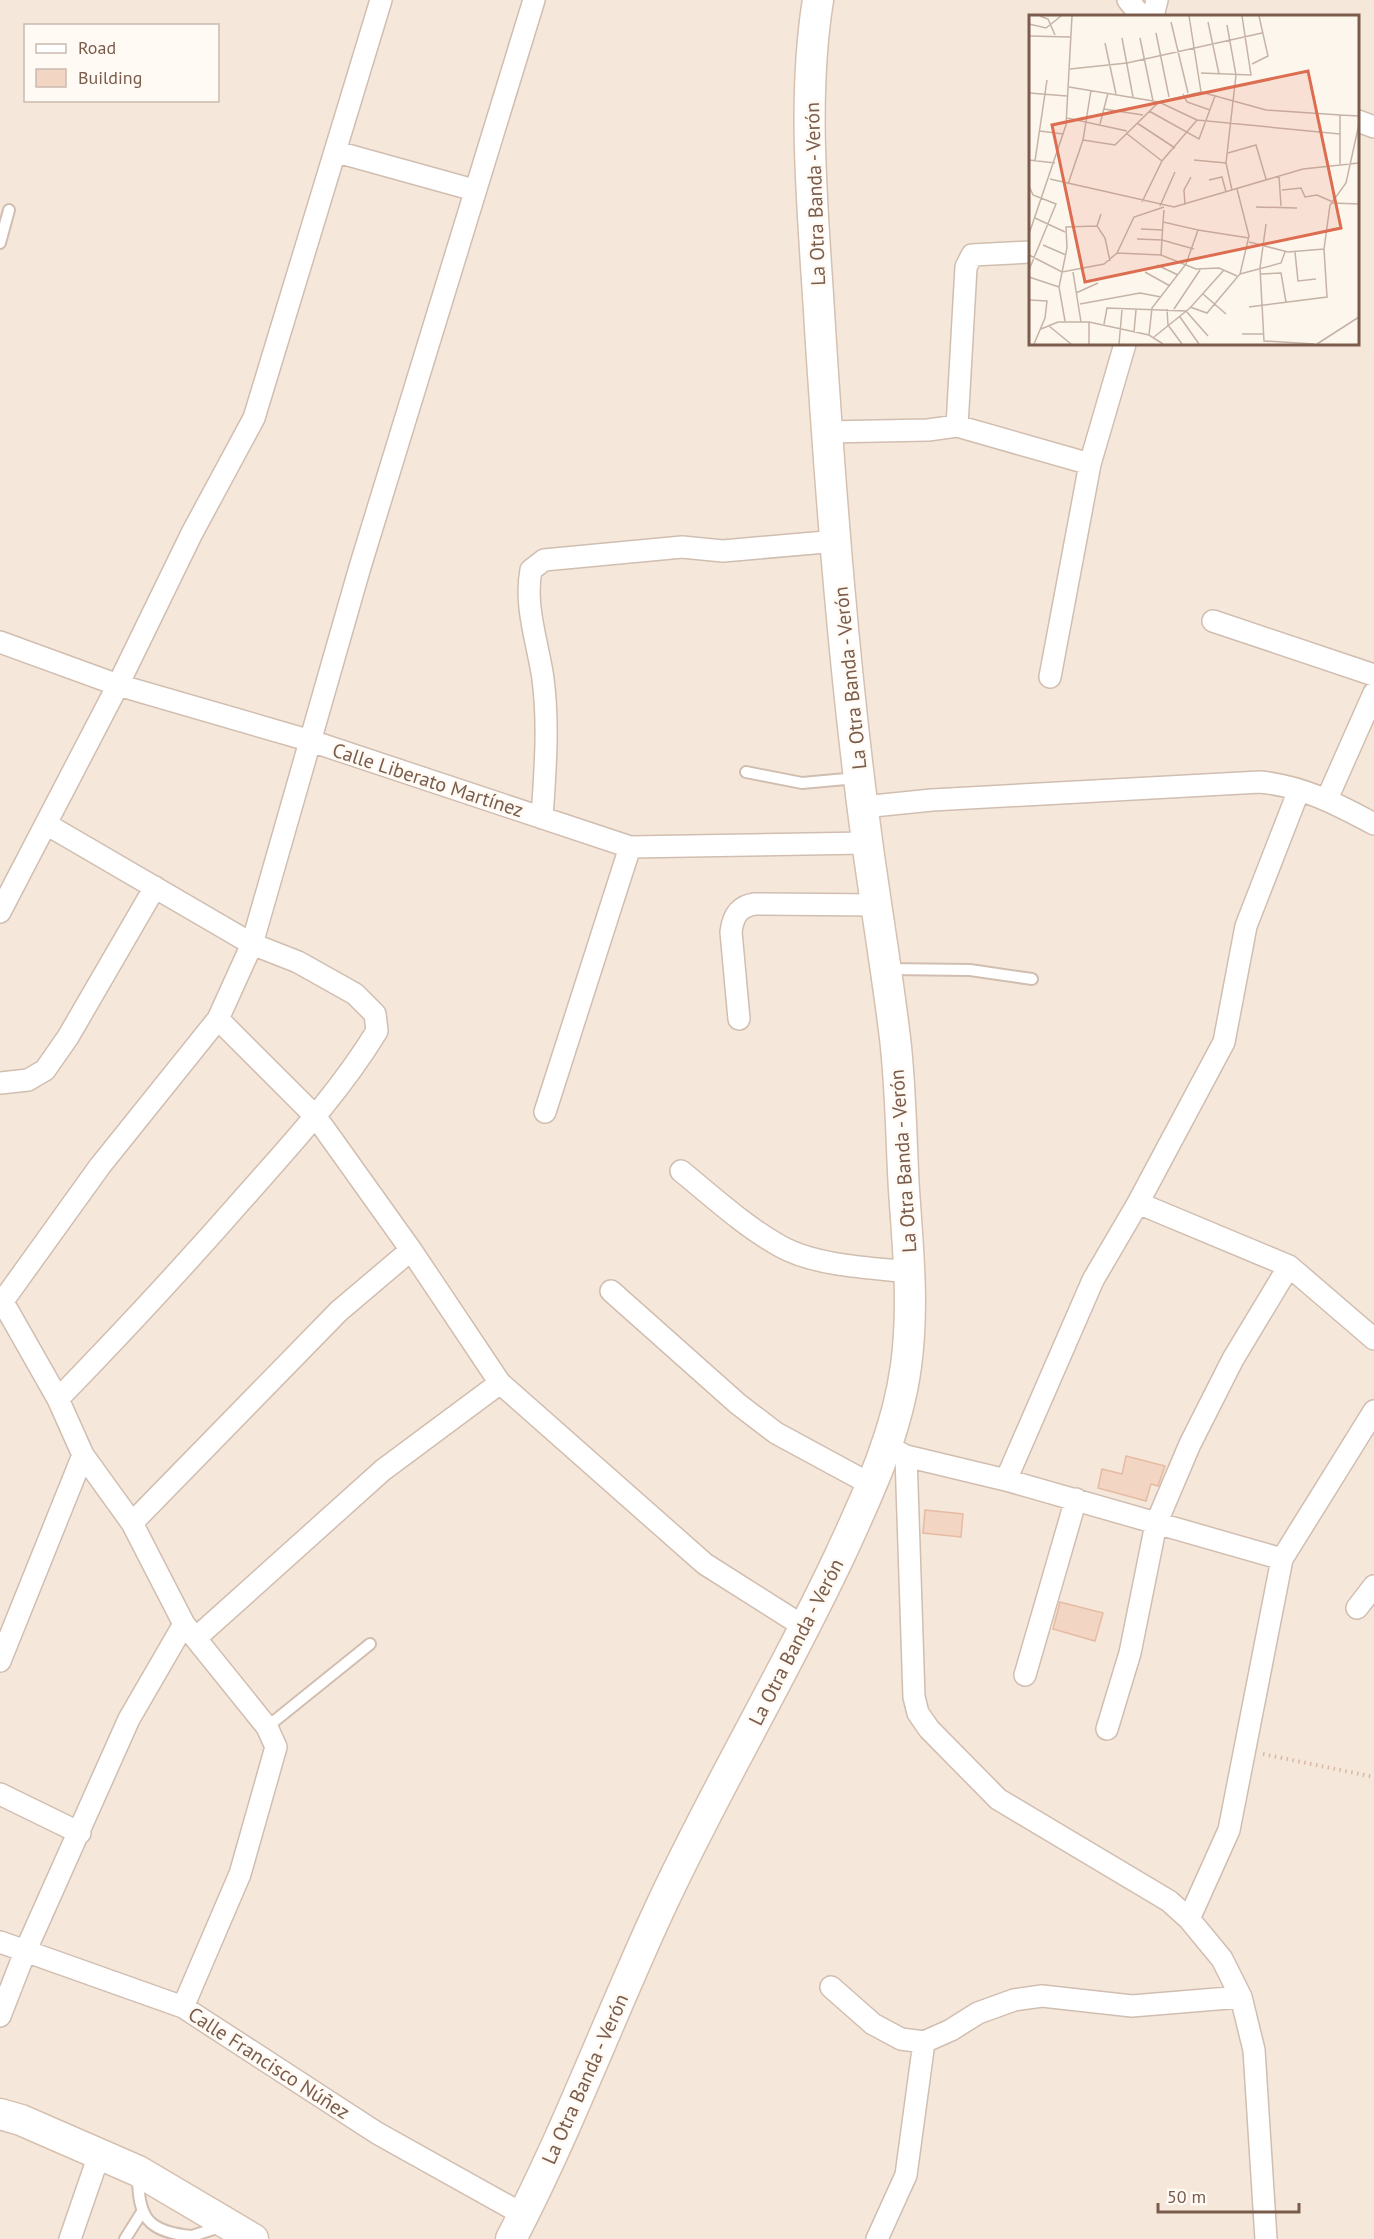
<svg xmlns="http://www.w3.org/2000/svg" width="1374" height="2239" font-family="'PT Sans',sans-serif">
	<style>
		.residential { fill: #f5e8da; fill-rule: evenodd }
		.building { fill: #f3d5c3; stroke: #e6bba3; stroke-width: 1.5 }
		.lines { fill: none; stroke-linecap: round; stroke-linejoin: round }
		.lane-casing { stroke: #d1beb0; stroke-width: 14 }
		.street-casing { stroke: #d1beb0; stroke-width: 24 }
		.secondary-casing { stroke: #d6c0b0; stroke-width: 33 }
		.path { stroke: #d9b8a5; stroke-width: 4; stroke-dasharray: 1.5 4.5; stroke-linecap: butt }
		.lane { stroke: #fff; stroke-width: 10 }
		.street { stroke: #fff; stroke-width: 21 }
		.secondary { stroke: #fff; stroke-width: 30 }
		.labels { text-anchor: middle; dominant-baseline: central; stroke-width: 5; stroke-linejoin: round; paint-order: stroke }
		.street-label { font-size: 20px; fill: #7a5c4d; stroke: #fffaf3 }
		.inset-road { fill: none; stroke: #c5b3a7; stroke-width: 1.5 }
		.view { fill: #dc6d51; fill-opacity: 0.15; stroke: #dc6d51; stroke-width: 3 }
		.inset-edge { fill: none; stroke: #7a5c4d; stroke-width: 3 }
	</style>
	<rect width="100%" height="100%" fill="#fdf6ec"/>
	<path class="residential" d="M0,0H1374V2239H0ZM1030,16H1358V344H1030ZM26,26H218V100H26Z"/>
	<path class="building" d="M1126,1456L1165,1466L1158,1486L1151,1484L1146,1501L1098,1488L1102,1469L1122,1474Z
		M925,1510L963,1514L961,1537L923,1533Z
		M1060,1602L1103,1613L1095,1641L1053,1629Z"/>
	<g class="lines">
		<defs>
			<path id="lane" d="M0,243L9,210
				M746,772L802,783L857,778
				M889,969L970,970L1032,979
				M267,1727L370,1644
				M138,2175C138,2218 148,2232 192,2236
				M125,2239L142,2212
				M191,2239L192,2236L223,2226"/>
			<path id="street" d="M534,0L360,567L252,944L218,1019L316,1117L411,1250L500,1383L705,1564L806,1628
				M1128,0L1141,16
				M1153,16L1157,0
				M1358,121L1374,127
				M337,152L474,190
				M957,426L966,267L972,255L1030,252
				M827,432L928,430L957,426L1090,464
				M1213,621L1374,675
				M0,642L118,685L311,741L630,847L867,843
				M1050,677L1090,464L1125,344
				M1327,799L1374,693
				M863,807L932,800L1260,782C1302,786 1337,804 1374,824
				M542,818C545,772 549,725 543,679C538,643 524,607 531,570L544,560L682,547L723,551L837,541
				M46,824L252,944L298,962L355,994L375,1014L377,1031C341,1090 295,1140 250,1191C188,1262 124,1331 58,1399
				M0,912L118,685L192,533L254,418L381,0
				M739,1019L731,932C733,916 739,906 755,904L878,905
				M0,1083L28,1080L45,1070L68,1037L155,887
				M545,1112L630,847
				M681,1171C713,1197 744,1226 780,1246C815,1266 872,1268 911,1272
				M1138,1203L1224,1042L1246,926L1299,790
				M611,1291L738,1404L776,1433L872,1485
				M0,1297L58,1399L83,1455L132,1523L184,1624L267,1727L276,1747L240,1874L183,2007
				M0,1305L100,1166L218,1019
				M887,1446L906,1456L914,1697L918,1713L929,1729L998,1799L1169,1901L1189,1919L1222,1959L1241,1997L1254,2050L1266,2239
				M906,1456L1006,1480L1093,1280L1138,1203L1289,1266L1374,1339
				M1006,1480L1282,1559
				M132,1523L339,1311L411,1250
				M1357,1608L1374,1586
				M197,1637L383,1470L500,1383
				M0,1661L83,1455
				M1025,1675L1076,1499
				M1107,1729L1130,1653L1156,1524L1190,1444L1233,1359L1289,1266
				M0,1794L80,1833
				M1189,1919L1229,1830L1282,1559L1374,1411
				M0,1942L183,2007L377,2133L524,2215
				M831,1987L873,2024L901,2039L924,2042L951,2030L978,2013L1014,2000L1042,1996L1132,2006L1241,1997
				M0,2016L25,1952L129,1719L184,1624
				M70,2239L99,2155
				M877,2239L906,2175L924,2042"/>
			<path id="secondary" d="M0,2114L21,2120L138,2171L253,2239
				M511,2239C567,2132 609,2018 660,1908C716,1787 785,1673 841,1553C869,1492 897,1433 906,1366C914,1307 908,1249 904,1190C901,1140 901,1088 895,1038C887,972 876,907 867,841C844,671 831,499 820,328C814,221 801,105 818,0"/>
		</defs>
		<use href="#lane" class="lane-casing"/>
		<use href="#street" class="street-casing"/>
		<use href="#secondary" class="secondary-casing"/>
		<path class="path" d="M1263,1754L1374,1777"/>
		<use href="#lane" class="lane"/>
		<use href="#street" class="street"/>
		<use href="#secondary" class="secondary"/>
	</g>
	<g class="labels">
		<g class="street-label">
			<text transform="translate(815 194) rotate(-92)">La Otra Banda - Verón</text>
			<text transform="translate(850 678) rotate(-96)">La Otra Banda - Verón</text>
			<text transform="translate(428 780) rotate(18)">Calle Liberato Martínez</text>
			<text transform="translate(903 1161) rotate(-94)">La Otra Banda - Verón</text>
			<text transform="translate(796 1642) rotate(-63)">La Otra Banda - Verón</text>
			<text transform="translate(269 2063) rotate(33)">Calle Francisco Núñez</text>
			<text transform="translate(585 2079) rotate(-66)">La Otra Banda - Verón</text>
		</g>
	</g>
	<g transform="translate(1029 15)">
		<rect width="330" height="330" fill="#fdf6ec"/>
		<path class="inset-road" d="M11,1L19,4L26,20M160,1L172,77M142,7L159,78M179,7L190,59M0,9L17,13L32,1M198,10L207,60L197,148L203,175M127,18L140,82M0,21L41,22M93,23L104,82M111,23L124,86M76,28L87,79M223,49L239,41L230,1M41,54L98,48L233,18M172,58L222,60L213,1M40,72L130,87L168,105M0,78L38,81M154,79L158,87L181,95M75,94L114,100M120,96L170,124L186,81M311,100L330,101M38,103L98,116M108,108L146,133M71,109L79,78M11,116L34,119M97,118L133,146M54,125L86,130L130,87L172,77L237,95L311,100V149M199,138L227,130L237,164M0,145L26,148M165,145L197,148M6,146L18,65M250,161L252,191M21,164L145,192L274,154L330,148M180,165L193,162L197,177M39,169L54,125L62,75M0,171L4,180L27,189L0,255M253,175L272,173L276,182L288,180L304,187M113,187L133,146L168,105L311,119M303,188L330,189M156,190L155,175L162,162M131,191L146,157M227,192L268,193M72,199L68,211L76,223L81,246M6,203L36,217M237,209L231,253L235,326L285,329M112,214L134,215M169,215L220,223M0,219L37,110L43,1M108,224L133,225L165,234M220,227L259,237L295,234M14,230L37,240M266,237L269,266L287,264M88,238L132,240L167,254L190,253L208,261M0,240L33,257L75,249L88,238L105,202L135,192M132,240L134,207M128,250L149,260M44,257L52,307M116,257L141,271M211,259L252,248L256,237M232,259L252,258L257,287M0,262L30,272M47,278L69,268M174,279L197,299M0,285L18,286L16,303L5,329M51,289L111,278L132,282M161,292L178,298L211,259L220,221L208,174M220,292L298,282L295,234L301,190L317,168L330,109M138,294L139,310L153,329M145,294L171,255M151,302L170,329M36,306L30,272L38,233L37,212L68,211M60,307V329M75,309L78,293L157,296L179,321M20,311L42,329M12,314L29,307H60L120,320L134,329M105,317L107,295M213,319H234M120,320L123,293L157,249L169,215L134,207L135,195M125,322L161,293L195,255M90,329L93,295M288,329L330,302"/>
		<path class="view" d="M279,56L312,213L56,267L23,110Z"/>
		<rect width="330" height="330" class="inset-edge"/>
	</g>
	<rect x="24" y="24" width="195" height="78" fill="#fffaf3" stroke="#cabbb1" stroke-width="1.5"/>
	<rect x="36" y="44" width="30" height="9" fill="#ffffff" stroke="#cabbb1" stroke-width="1.5"/>
	<text x="78" y="54" font-size="18" fill="#7a5c4d">Road</text>
	<rect x="36" y="69" width="30" height="18" fill="#f3d5c3" stroke="#cabbb1" stroke-width="1.5"/>
	<text x="78" y="84" font-size="18" fill="#7a5c4d">Building</text>
	<path d="M1158 2203v9h141v-9" fill="none" stroke="#7a5c4d" stroke-width="3"/>
	<text x="1167" y="2203" font-size="18" fill="#7a5c4d" stroke="#fffaf3" stroke-width="4.5" paint-order="stroke">50 m</text>
</svg>
